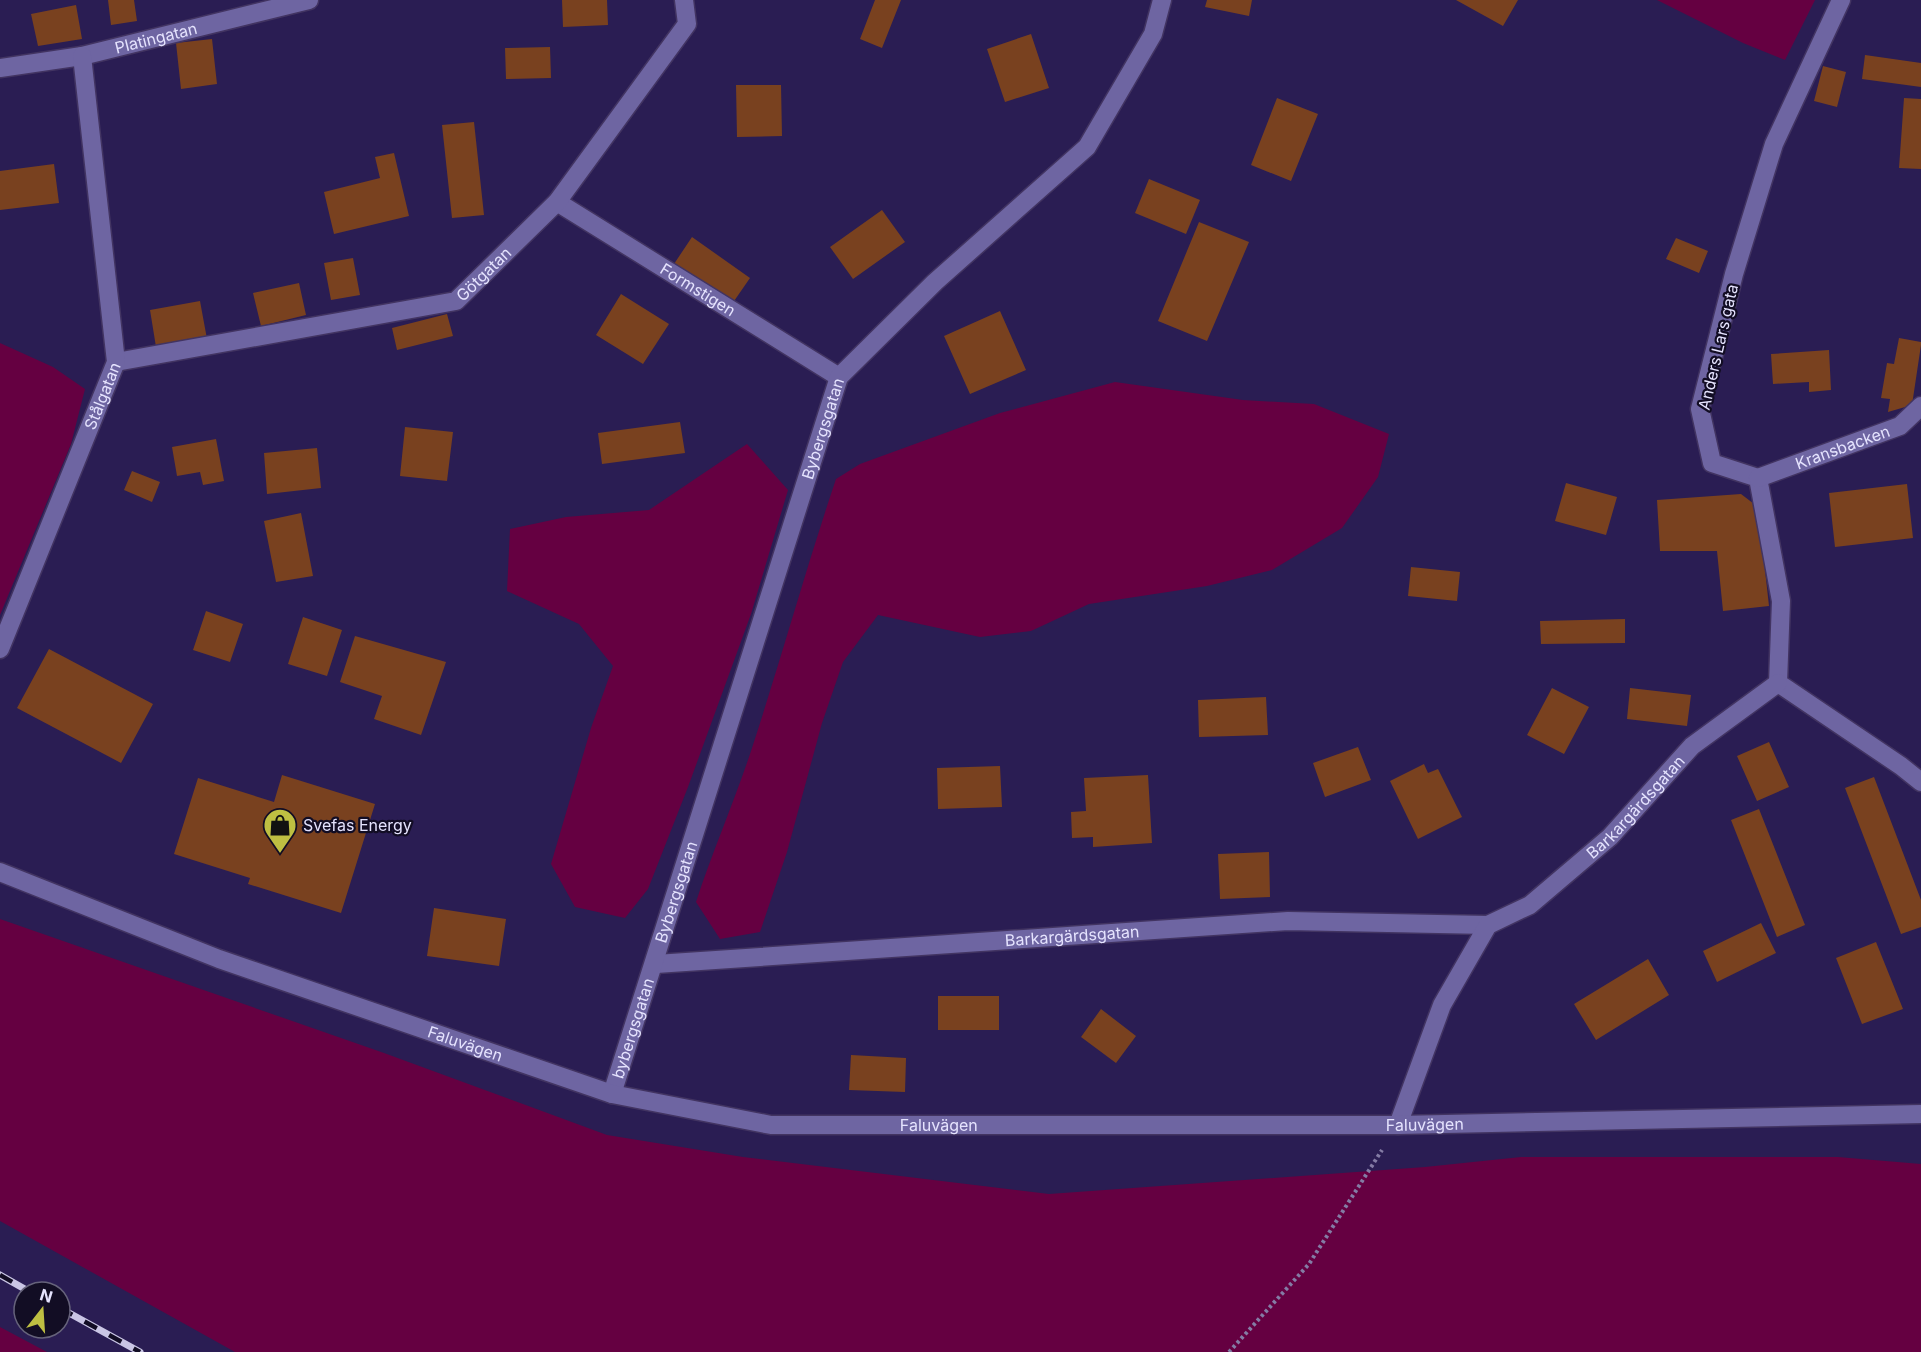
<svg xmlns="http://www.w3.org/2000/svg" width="1921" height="1352" font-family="Inter,sans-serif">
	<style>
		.green { fill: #650041 }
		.building { fill: #79411f }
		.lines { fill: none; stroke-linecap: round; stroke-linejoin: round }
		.street-casing { stroke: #423462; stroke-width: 21 }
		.secondary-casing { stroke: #423462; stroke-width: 21 }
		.path { stroke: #847ca5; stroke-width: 4; stroke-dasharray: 3 3; stroke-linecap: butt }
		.street { stroke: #6e65a2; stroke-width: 18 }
		.secondary { stroke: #6e65a2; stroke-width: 18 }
		.rail-casing { stroke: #cac6e5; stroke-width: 7 }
		.rail { stroke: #120d24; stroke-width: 4.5; stroke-dasharray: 14; stroke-linecap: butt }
		.labels { text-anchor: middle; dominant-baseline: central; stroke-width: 4.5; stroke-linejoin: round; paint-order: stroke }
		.street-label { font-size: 16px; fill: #e5e3fe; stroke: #120d24 }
		.poi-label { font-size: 16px; fill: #e5e3fe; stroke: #120d24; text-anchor: start }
	</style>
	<rect width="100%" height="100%" fill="#2a1d53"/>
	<path class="green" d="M1657,0H1815L1785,60L1743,43Z
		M0,343L53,367L85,389L71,444L0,615Z
		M1115,382L1243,400L1314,404L1389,434L1378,477L1342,528L1272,570L1207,586L1089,604L1031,631L980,637L878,615L843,662L822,723L787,852L760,932L720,939L696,902C713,850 735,800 752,748C781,659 806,568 836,479L860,464L1000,413Z
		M747,444L788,490L751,614L688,787L648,889L625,918L575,907L551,864L591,728L613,666L579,624L507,591L510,529L566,517L649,510Z
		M0,919L384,1053L607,1135L743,1157L1049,1194L1425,1167L1521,1157H1838L1921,1164V1352H235L0,1221Z
		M0,1327L47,1352H0Z"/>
	<path class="building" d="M108,0H134L137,21L111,25Z
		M562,0H607L608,25L563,27Z
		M875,0H901L882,48L860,39Z
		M1207,0H1252L1249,16L1205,7Z
		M1456,0H1518L1503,26Z
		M76,5L82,39L38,46L31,14Z
		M1031,34L1049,88L1005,102L987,49Z
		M212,39L217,84L181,89L176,43Z
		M550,47L551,78L506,79L505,48Z
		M1865,55L1921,63V87L1862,79Z
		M1823,66L1846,72L1837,107L1814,101Z
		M736,85H781L782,136L737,137Z
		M1277,98L1318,114L1291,181L1251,165Z
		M1904,98L1921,99V169L1899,168Z
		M474,122L484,215L452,218L442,125Z
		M394,153L409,216L334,234L324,192L380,178L375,157Z
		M54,164L59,203L0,210V171Z
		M1149,179L1200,200L1186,234L1135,213Z
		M882,210L905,242L853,279L830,247Z
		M1199,222L1249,242L1207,341L1158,321Z
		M692,237L750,278L732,304L674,264Z
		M1676,238L1708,251L1699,273L1666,259Z
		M353,258L360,295L331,300L324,263Z
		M299,283L306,315L261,326L253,293Z
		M621,294L669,324L643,364L596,335Z
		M200,301L207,339L156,347L150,310Z
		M1000,311L1026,370L970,394L944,336Z
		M447,314L453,336L397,350L392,328Z
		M1899,338L1921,342V345L1912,405L1888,412L1890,399L1881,398L1887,363L1894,364Z
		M1829,350L1831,390L1809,392V382L1773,384L1771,354Z
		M680,422L685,453L602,464L598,433Z
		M405,427L453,432L447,481L400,476Z
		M216,439L224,481L203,485L200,472L177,476L172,447Z
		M317,448L321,488L267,494L264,453Z
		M132,471L160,482L152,502L124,490Z
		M1566,483L1617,497L1606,535L1555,521Z
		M1907,484L1913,538L1835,547L1829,493Z
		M1741,494L1758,507L1769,606L1723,611L1717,551H1660L1657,500Z
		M301,513L313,576L276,582L264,521Z
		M1411,567L1460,572L1457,601L1408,596Z
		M206,611L243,624L230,662L193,650Z
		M303,617L342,630L327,676L288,664Z
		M1625,619V643L1541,644L1540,621Z
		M355,636L446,662L421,735L374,719L382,696L340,682Z
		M49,649L153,704L121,763L17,708Z
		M1552,688L1589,707L1564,754L1527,735Z
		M1630,688L1691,695L1687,726L1627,719Z
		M1266,697L1268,735L1199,737L1198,700Z
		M1769,742L1789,787L1757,801L1737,756Z
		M1358,747L1371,780L1325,797L1313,763Z
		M1424,764L1428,773L1438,769L1462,817L1418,839L1390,781Z
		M1000,766L1002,807L938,809L937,768Z
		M282,775L375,804L341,913L248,884L250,878L174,854L198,778L274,802Z
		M1148,775L1152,843L1093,847V837L1072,838L1071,812L1086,811L1084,778Z
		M1874,777L1921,900V927L1901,934L1845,788Z
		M1759,809L1805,925L1777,937L1731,820Z
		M1269,852L1270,897L1220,899L1218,854Z
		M434,908L506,919L499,966L427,956Z
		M1761,923L1776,953L1717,982L1703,951Z
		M1876,942L1903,1009L1862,1024L1836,958Z
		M1648,959L1669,995L1596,1040L1574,1004Z
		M938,996H999V1030H938Z
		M1101,1009L1136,1036L1116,1063L1081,1037Z
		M851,1055L906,1058L905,1092L849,1090Z"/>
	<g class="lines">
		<defs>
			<g id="street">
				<path d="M1841,0L1774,144L1734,274L1700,409L1712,463L1758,478L1781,601L1778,683L1901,766L1921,782"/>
				<path id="s1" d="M0,68L82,56L309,0"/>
				<path id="s2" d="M557,202L839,377"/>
				<path id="s3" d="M116,362L456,301L557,202L687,24L684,0"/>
				<path id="s4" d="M1758,478L1900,426L1921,406"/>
				<path id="s5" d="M0,649L116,362L82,56"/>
				<path id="s6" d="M656,964L1288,921L1488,925"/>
				<path id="s7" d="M612,1094L839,377L935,282L1087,147L1153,34L1162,0"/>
				<path id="s8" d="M1398,1125L1442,1005L1488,925L1530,905L1610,837L1692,746L1778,683"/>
			</g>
			<g id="secondary">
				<path id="s9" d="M0,872L219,959L612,1094L771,1125H1398L1921,1114"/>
			</g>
		</defs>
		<use href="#street" class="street-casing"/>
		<use href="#secondary" class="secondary-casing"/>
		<path class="path" d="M1229,1352L1309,1264L1382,1150"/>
		<use href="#street" class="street"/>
		<use href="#secondary" class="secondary"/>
		<defs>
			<path id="rail" d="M0,1275L30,1292
				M60,1308L140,1352"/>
		</defs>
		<use href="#rail" class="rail-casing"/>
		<use href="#rail" class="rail"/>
	</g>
	<defs>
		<symbol id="shop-pin" viewBox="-11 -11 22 30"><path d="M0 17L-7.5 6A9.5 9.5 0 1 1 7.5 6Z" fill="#bebf42" stroke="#120d24"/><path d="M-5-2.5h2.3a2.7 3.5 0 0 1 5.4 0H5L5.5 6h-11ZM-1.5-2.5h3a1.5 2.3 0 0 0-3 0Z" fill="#111"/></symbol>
	</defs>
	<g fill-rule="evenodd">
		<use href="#shop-pin" x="261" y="806" width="38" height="52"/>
	</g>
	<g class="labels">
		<g class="street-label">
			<text stroke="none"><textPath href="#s1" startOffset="159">Platingatan</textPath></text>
			<text stroke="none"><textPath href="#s3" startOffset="384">Götgatan</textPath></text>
			<text stroke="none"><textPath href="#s2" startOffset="166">Formstigen</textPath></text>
			<text transform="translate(1718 347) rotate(-77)">Anders Lars gata</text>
			<text stroke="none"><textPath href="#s5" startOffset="273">Stålgatan</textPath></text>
			<text stroke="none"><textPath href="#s7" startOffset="698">Bybergsgatan</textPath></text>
			<text stroke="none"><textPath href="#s4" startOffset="90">Kransbacken</textPath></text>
			<text stroke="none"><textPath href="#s8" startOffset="411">Barkargärdsgatan</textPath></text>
			<text stroke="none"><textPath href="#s7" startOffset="212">Bybergsgatan</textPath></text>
			<text stroke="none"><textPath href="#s6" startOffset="417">Barkargärdsgatan</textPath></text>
			<text stroke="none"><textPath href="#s7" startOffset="69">bybergsgatan</textPath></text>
			<text stroke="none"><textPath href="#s9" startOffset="496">Faluvägen</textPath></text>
			<text stroke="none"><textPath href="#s9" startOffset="1467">Faluvägen</textPath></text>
			<text stroke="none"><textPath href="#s9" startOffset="981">Faluvägen</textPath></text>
		</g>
		<g class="poi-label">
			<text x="303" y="825">Svefas Energy</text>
		</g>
	</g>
	<g transform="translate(42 1310) rotate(17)"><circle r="28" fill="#120d24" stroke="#66637b" stroke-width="1.5"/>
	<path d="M0-4.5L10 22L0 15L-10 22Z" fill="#bebf42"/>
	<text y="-9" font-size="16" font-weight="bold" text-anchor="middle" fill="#e5e3fe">N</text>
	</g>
</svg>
